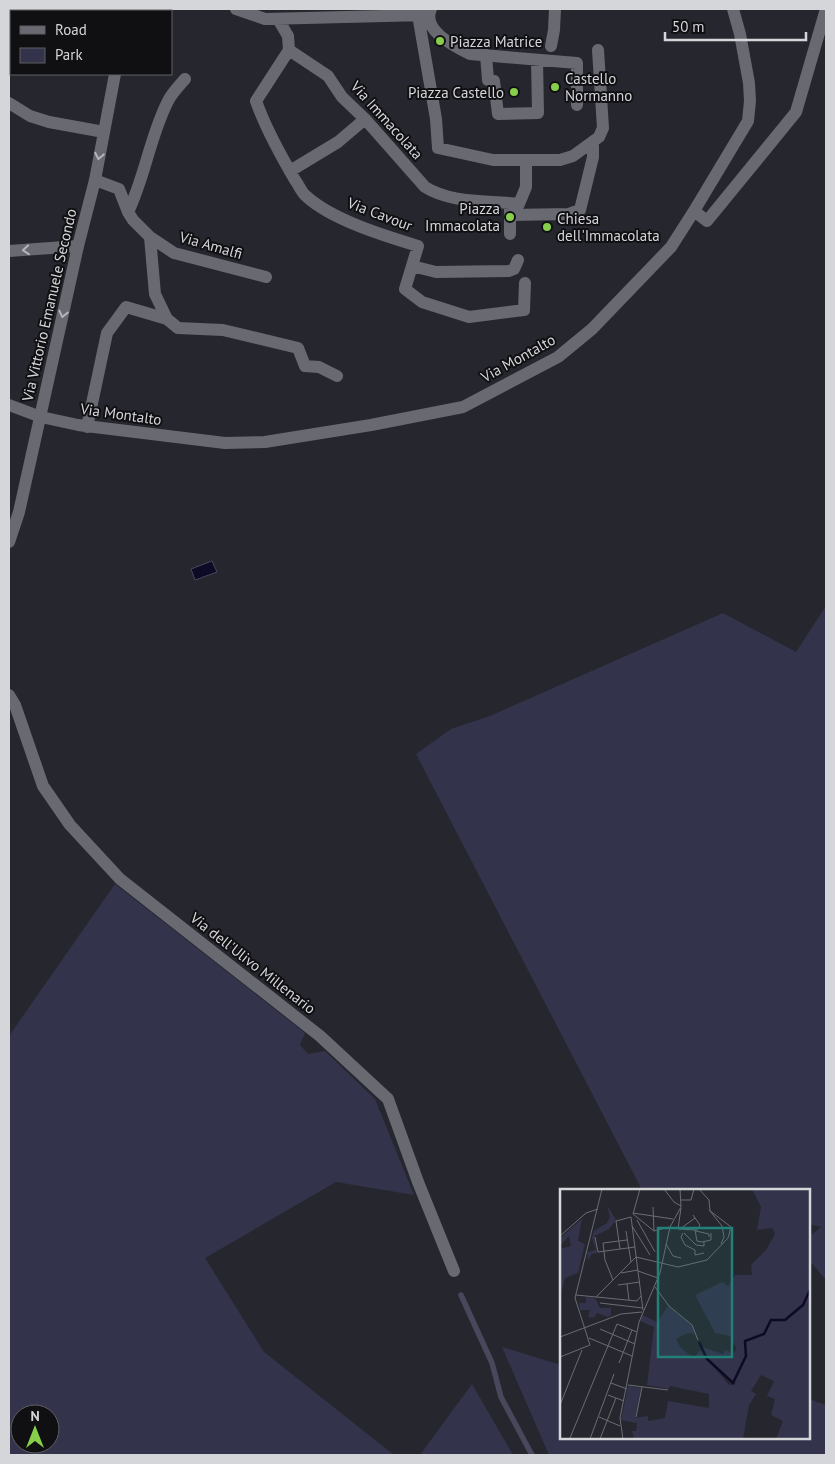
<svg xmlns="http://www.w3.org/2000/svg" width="835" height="1464" font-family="'PT Sans',sans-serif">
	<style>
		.green { fill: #33334b; fill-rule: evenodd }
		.water { fill: #0c0a24; stroke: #48475b }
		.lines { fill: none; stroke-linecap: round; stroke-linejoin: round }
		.stream { stroke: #48475b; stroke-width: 5.5 }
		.street { stroke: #696971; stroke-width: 12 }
		.secondary { stroke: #696971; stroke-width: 12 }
		.oneway { stroke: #b5b5ba }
		.poi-dot { fill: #87cf4a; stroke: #101013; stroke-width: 2 }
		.labels { text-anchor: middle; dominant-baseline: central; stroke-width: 4; stroke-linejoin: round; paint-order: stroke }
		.poi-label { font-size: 15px; fill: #d5d6da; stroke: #101013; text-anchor: start }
		.street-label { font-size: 15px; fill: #d5d6da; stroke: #101013 }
		.inset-river { fill: none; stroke: #0c0a24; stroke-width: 2.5 }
		.inset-road { fill: none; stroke: #6c6d73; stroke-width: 1 }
		.view { fill: #238079; fill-opacity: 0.15; stroke: #238079; stroke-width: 2.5 }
		.inset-edge { fill: none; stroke: #d5d6da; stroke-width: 2.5 }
	</style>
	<rect width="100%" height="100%" fill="#26272e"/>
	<path class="green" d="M826,606V1280L809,1260V1237L821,1227L809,1224V1190H651L641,1188L416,754L451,729L490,716L723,613L796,652Z
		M115,884L305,1033L300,1045L308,1054L325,1051L375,1099L414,1195L336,1182L205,1258L264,1352L394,1455H9V1036ZM20,1414H50V1444H20Z
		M502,1347L561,1365V1438H809V1399L826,1405V1455H549Z
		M472,1384L513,1455H420Z"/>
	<path class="water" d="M212,561L217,572L195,580L191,569Z"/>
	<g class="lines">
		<path class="stream" d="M461,1295L492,1363L501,1397L532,1455"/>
		<path class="street" d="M236,9L265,19L425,15
			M431,9C421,30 454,46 470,54L577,63V105
			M418,15L436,119L438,148L493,160H560L573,156L599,137L603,128L598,50
			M278,19L288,36L289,50L328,76L342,97L365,119L425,187C452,204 489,200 519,204L526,187V161
			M551,46L554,30L555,9
			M289,50L256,101C265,127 281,156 295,180C299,185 301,192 306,196C332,220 385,236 418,246L405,289L422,302L469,317L524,310L525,283
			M486,55L488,80L494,81L498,114L538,113L537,60
			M9,103L30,116L49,122L104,132
			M290,171L338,142L365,119
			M95,180L119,189L128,212L133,220L150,237L155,294L167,319L178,328L223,330L298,348L305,366L319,367L337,376
			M694,211L748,121L750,101L749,83L740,34L733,9
			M128,212C145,177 150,136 168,101C172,93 179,86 185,79
			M510,215L569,214L580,210L593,157V142
			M510,234V208
			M150,237L174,253L266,277
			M9,251L78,246
			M412,266L436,272L509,271L514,269L518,260
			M9,405L41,417L78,425L225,443L265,442L371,425L463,407L558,357L592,329L671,247L694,211L707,221L796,112L826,9
			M87,427L107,333L126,307L167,319
			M9,695L15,705L43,786L70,825L120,879L320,1036L388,1099L418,1182L454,1271"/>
		<path class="secondary" d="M56,11L64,9
			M128,11L129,9
			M9,28L11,27
			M9,542L19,512L78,246L95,180L115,74"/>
	</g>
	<defs><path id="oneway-chevron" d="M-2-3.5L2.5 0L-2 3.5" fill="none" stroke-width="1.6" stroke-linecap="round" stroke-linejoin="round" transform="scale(1.25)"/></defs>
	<g class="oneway">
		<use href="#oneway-chevron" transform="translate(99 156) rotate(101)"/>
		<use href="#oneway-chevron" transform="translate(26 250) rotate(175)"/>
		<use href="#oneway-chevron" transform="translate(63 314) rotate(102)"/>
	</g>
	<g class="poi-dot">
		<circle cx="440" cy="41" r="5"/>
		<circle cx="555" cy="87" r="5"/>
		<circle cx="514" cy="92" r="5"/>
		<circle cx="510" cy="217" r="5"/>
		<circle cx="547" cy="227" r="5"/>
	</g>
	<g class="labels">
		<g class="poi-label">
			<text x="450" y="41">Piazza Matrice</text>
			<text x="565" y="78">Castello<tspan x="565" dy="17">Normanno</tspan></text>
			<text x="504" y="92" text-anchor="end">Piazza Castello</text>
			<text x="500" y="208" text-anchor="end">Piazza<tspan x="500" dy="17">Immacolata</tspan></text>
			<text x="557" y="218">Chiesa<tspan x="557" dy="17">dell'Immacolata</tspan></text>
		</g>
		<g class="street-label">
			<text transform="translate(387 120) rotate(48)">Via Immacolata</text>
			<text transform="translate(380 214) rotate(21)">Via Cavour</text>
			<text transform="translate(211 245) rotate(16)">Via Amalfi</text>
			<text transform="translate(49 305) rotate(-77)">Via Vittorio Emanuele Secondo</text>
			<text transform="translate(518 358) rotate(-29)">Via Montalto</text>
			<text transform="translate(121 414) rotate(8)">Via Montalto</text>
			<text transform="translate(253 963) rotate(38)">Via dell'Ulivo Millenario</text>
		</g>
	</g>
	<g transform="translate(560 1189)">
		<rect width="250" height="250" fill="#26272e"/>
		<path d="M192,0H250V250H216L223,232L211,226L215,210L207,207L214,192L201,186L191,202L196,205L189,216L183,250H74L72,242H76L77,234L61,231L68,197L81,199L75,229L88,227V232L105,229L108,212L149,219V205L110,197L109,200L87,196L94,138L80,132L82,126L97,133L108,117L131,136L135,145L128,144L116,150L121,159L134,169L140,161L169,196L176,195L147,170L142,158L163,165L165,161L174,164L176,159L170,147L155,144L135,106L162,93L168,97L175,86H192L191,76L206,61L215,45L212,39L197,41L201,18ZM47,16L56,31L49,40L34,47L37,64L32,65L28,71L27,63L36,61L32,49L34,42L47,34L50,28ZM22,30L18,52L25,55L18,84L5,89L0,108V60L21,54L11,57L9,47L0,57V49ZM26,108L35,109L40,119H51V126L48,128L37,124L34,129L28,128L30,121H20L19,114H26Z" fill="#33334b"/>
		<path class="inset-river" d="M139,153L147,170L173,194L186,167L185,152L204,145L211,131H225L243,116L250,101"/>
		<path class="inset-road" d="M104,0L114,13L121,17M139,0L149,11L150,22L162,37L164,48L161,55M121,11H131L134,0M93,18L94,42M121,19L118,40L136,41M73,24L113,30M73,25L94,42L109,38M73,25L80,0M133,26L140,36L136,42L149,45V48M71,28L83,121M77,31L95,63M72,37L90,66M120,40L135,29M135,41L137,52L142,53L151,51V44M66,42L71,73M123,44L121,48L125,56L135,61V66L144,64M124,44L136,56L144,57V53M0,47L26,24L38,20M35,48L38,63L75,58M106,55L113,67L121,69M60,60L56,32L71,28M78,82L98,89M61,84L78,81M53,91L45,71L43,54L67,51M67,95L69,111M58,96L80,93M95,98L109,117L132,136L138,151M16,106L77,112L81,107M36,108L76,68L118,78L147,71L168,49L171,38L149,21M40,114L83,119M40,140L75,155M0,148L61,125L82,123M29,149L72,167M0,168L30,156L15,109L42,0M59,174L72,141M51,194L67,200M68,196L108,201M48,206L64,212M0,216L22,161M39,228L60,237M76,228L82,198M10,249L57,135L77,143M30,250L54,185M40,250L56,209M63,250L60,229L79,133L100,84L110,38L121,18L120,0"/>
		<path class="view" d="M98,39H172V168H98Z"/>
		<rect width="250" height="250" class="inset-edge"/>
	</g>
	<rect width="835" height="1464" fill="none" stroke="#d5d6da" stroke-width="20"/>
	<rect x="10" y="10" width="162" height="65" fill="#101013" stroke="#5f5f63"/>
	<rect x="20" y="26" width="25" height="8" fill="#696971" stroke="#5f5f63"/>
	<text x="55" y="35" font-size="15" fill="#d5d6da">Road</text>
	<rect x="20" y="48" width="25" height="15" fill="#33334b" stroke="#5f5f63"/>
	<text x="55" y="60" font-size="15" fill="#d5d6da">Park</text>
	<g transform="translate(35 1429)"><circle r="24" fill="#101013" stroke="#5f5f63"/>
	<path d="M0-4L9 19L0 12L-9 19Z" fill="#87cf4a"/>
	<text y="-8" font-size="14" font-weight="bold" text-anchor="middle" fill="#d5d6da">N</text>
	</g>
	<path d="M665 32v8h141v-8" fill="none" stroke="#d5d6da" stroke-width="2.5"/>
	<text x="672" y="32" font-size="15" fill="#d5d6da" stroke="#101013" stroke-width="4" paint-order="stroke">50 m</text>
</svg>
